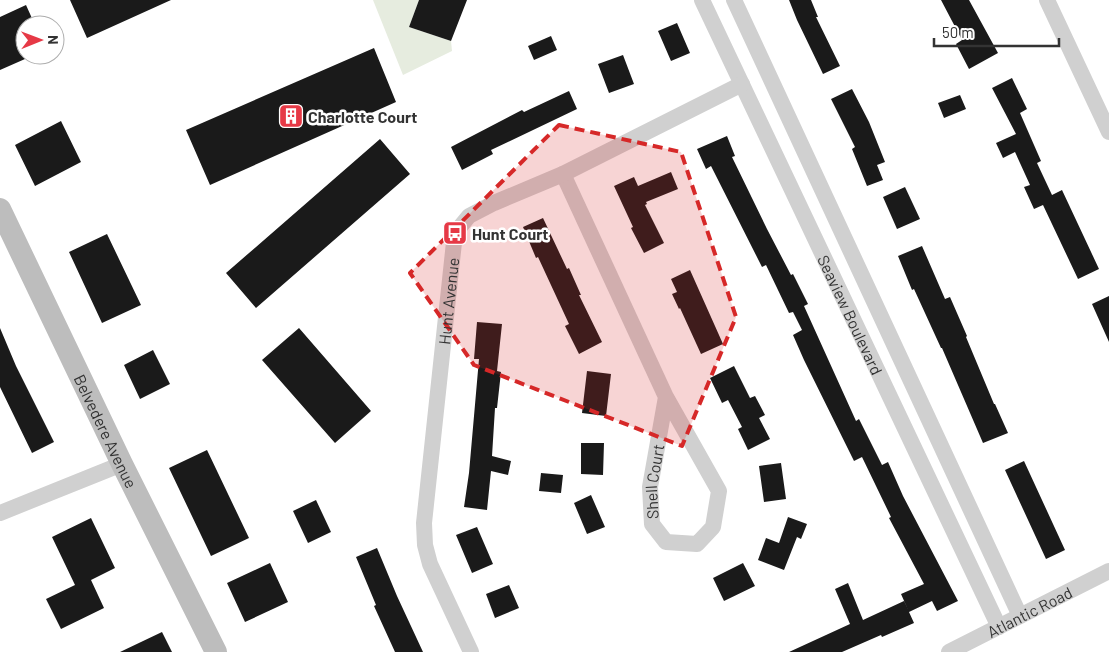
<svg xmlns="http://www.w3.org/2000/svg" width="1109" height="652" font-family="Barlow,sans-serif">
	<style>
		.green { fill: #e6ecdf }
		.building { fill: #1a1a1a }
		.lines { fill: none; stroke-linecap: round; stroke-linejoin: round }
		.minor { stroke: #d0d0d0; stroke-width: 16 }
		.secondary { stroke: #bdbdbd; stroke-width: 22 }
		.marked { fill: #d62828; fill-opacity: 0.2; stroke: #d62828; stroke-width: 4; stroke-dasharray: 10 6; stroke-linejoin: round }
		.labels { text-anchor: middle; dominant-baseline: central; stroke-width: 5; stroke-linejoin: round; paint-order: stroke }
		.poi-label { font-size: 16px; font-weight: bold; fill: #333; stroke: #fff; text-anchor: start }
		.street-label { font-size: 16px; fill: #333; stroke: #fff }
	</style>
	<rect width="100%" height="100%" fill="#fff"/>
	<path class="green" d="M373,0H419L409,27L451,41L452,51L403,75Z"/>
	<path class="building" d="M70,0H171L87,38Z
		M419,0H467L451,41L409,27Z
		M789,0H811L818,17H816L840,66L823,74L797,20Z
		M941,0H969L998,53L969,69L956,44L962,40Z
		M26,5L35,25H25V59L0,70V17Z
		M677,23L690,53L671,61L658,31Z
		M551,36L557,50L534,60L528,46Z
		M374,48L396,102L210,185L186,130Z
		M623,55L634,84L609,93L598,64Z
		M1012,78L1027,109L1020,113L1041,161L1037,163L1052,195L1062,190L1099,269L1078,279L1043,205L1034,209L1024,187L1030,185L1015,152L1003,158L996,143L1016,134L992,88Z
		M852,89L869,122L885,162L877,165L883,180L867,186L852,149L855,147L831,99Z
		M569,91L577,109L491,150L493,154L462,170L451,147L522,110L524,112Z
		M960,95L966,109L944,118L938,103Z
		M61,121L81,162L35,186L15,145Z
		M727,136L735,156L732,157L767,229L791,275L793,274L808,304L804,306L856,421L859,419L882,465L888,462L903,496L958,601L937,611L932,601L909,612L901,594L924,584L889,518L891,517L862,457L854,461L804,360L793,335L802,330L793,312L789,313L766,265L762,267L711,166L706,169L697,149Z
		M380,139L410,174L256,308L226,273Z
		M671,172L678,189L646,202L647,204L645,205L664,243L644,253L631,228L633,227L614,186L634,177L638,186Z
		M905,187L920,219L897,229L883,197Z
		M543,218L567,269L569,268L581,295H579L602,342L579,354L565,326L569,324L538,257L536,258L523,227Z
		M107,234L141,305L102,323L69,252Z
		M922,246L945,299L950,297L967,336L966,337L994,404H995L1008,433L983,443L942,348H941L914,289L912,290L898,256Z
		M690,270L723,344L701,354L680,308L679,309L672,294L677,292L671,279Z
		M1109,296V342L1092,304Z
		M477,322L502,324L497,371L501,372L497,408H495L492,456L511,461L508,475L491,471L487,510L464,507L469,473L479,359H474Z
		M0,328L16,366L54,442L32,453L0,387Z
		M299,328L371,411L335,443L262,360Z
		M153,350L170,384L140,399L124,365Z
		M734,366L750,398L755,396L765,415L759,418L770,439L748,450L738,429L742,427L728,400L722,403L710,378Z
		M587,371L611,374L606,416L582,413Z
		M581,443H604L603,475L581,474Z
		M207,450L249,538L211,556L169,468Z
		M1024,461L1065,550L1046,559L1005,470Z
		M781,463L786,499L764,502L759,466Z
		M541,473L563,475L561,493L539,491Z
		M591,495L605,527L587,534L574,503Z
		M316,500L331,532L308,543L293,511Z
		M788,517L807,524L801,539L797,537L784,570L758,560L766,538L779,543Z
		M91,518L115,568L91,580L104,608L61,629L46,599L75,585L52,537Z
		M477,527L493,564L472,573L456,535Z
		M377,548L397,596L423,652H395L374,606L376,605L356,557Z
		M270,563L288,602L245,622L227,583Z
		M743,563L755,586L724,601L713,578Z
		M848,583L863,620L904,601L914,623L882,637L881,635L842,652H789L850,624L835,589Z
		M509,585L519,608L495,618L486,594Z
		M162,632L172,652H120Z"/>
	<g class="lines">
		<g class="minor">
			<path id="s1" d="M702,0L999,627"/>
			<path d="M734,0L1020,616"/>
			<path d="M1047,0L1109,132"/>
			<path id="s2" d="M563,174L666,397L719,491L713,527L697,544L666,542L652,524L650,487L666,397"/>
			<path d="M0,513L122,464"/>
			<path id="s3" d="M471,652L430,564L425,545L424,523L455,233L469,216L494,203L563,174L742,84"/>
			<path id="s4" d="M949,652L1109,571"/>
		</g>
		<path class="secondary" id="s5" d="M0,209L122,464L216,652"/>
	</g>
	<path class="marked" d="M559,125L681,152L736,317L682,446L474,365L410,273Z"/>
	<defs>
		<symbol id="building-square" viewBox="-11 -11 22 22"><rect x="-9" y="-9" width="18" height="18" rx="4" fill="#e63946" stroke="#fff"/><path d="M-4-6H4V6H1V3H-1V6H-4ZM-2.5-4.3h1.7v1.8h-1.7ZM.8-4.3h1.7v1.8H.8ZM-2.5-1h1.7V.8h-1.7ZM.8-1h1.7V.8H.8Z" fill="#fff"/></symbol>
		<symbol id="bus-square" viewBox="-11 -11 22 22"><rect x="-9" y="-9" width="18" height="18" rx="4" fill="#e63946" stroke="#fff"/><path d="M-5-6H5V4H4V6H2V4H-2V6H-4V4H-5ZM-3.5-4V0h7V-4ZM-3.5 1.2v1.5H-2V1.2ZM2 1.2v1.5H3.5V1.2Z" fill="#fff"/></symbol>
	</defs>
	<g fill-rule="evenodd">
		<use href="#building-square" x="277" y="102" width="28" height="28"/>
		<use href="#bus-square" x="441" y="219" width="28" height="28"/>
	</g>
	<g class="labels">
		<g class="poi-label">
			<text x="308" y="116">Charlotte Court</text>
			<text x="472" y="233">Hunt Court</text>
		</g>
		<g class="street-label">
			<text stroke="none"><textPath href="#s3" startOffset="362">Hunt Avenue</textPath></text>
			<text stroke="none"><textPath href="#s1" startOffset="348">Seaview Boulevard</textPath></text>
			<text stroke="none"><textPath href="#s5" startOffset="246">Belvedere Avenue</textPath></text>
			<text stroke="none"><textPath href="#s2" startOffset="510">Shell Court</textPath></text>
			<text stroke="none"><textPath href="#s4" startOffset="90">Atlantic Road</textPath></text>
		</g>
	</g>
	<g transform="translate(40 40) rotate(89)"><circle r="24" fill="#ffffff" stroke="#adadad"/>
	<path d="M0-4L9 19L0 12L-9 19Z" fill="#e63946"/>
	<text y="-8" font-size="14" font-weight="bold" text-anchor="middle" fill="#333333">N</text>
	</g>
	<path d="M934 38v8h125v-8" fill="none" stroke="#333333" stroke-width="2.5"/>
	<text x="942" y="38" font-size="15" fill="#333333" stroke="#ffffff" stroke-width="4" paint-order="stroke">50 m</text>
</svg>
